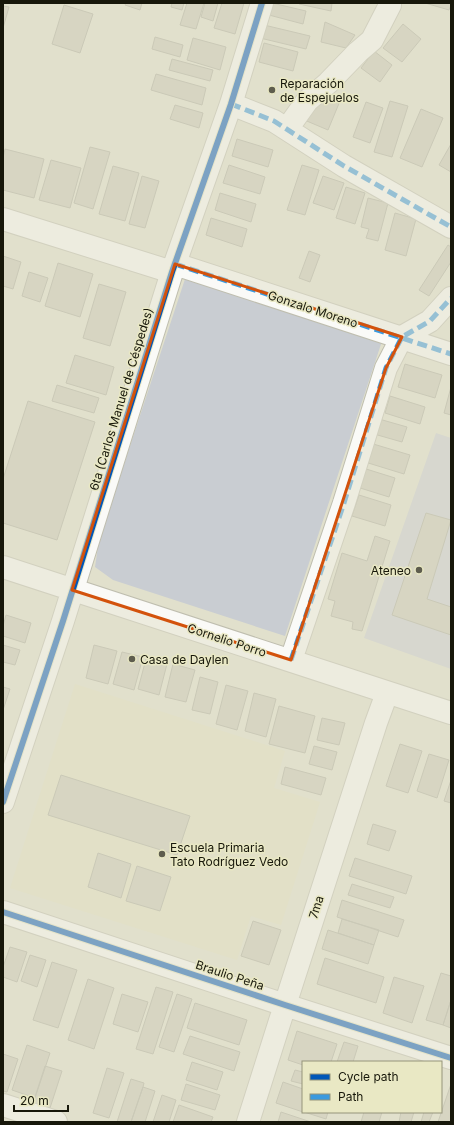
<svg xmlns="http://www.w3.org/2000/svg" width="454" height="1125" font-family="Inter,sans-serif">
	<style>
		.built { fill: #e2e1c0 }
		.green { fill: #c9cdd2 }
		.building { fill: #c9c8b7; stroke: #aead9d }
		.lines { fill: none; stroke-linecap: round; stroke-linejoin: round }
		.minor-casing { stroke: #bfbeaf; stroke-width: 24 }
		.minor { stroke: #fafaf7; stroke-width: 22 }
		.quiet { stroke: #3b9ade; stroke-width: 5; stroke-dasharray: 10 5; stroke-linecap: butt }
		.cycleway-casing { stroke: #e9e8c4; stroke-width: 8 }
		.cycleway { stroke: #0057b8; stroke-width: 6 }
		.marked { fill: none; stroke: #d3520c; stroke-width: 3; stroke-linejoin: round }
		.poi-dot { fill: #5e5d4e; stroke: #e9e8c4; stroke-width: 1.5 }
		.labels { text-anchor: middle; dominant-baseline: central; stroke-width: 3; stroke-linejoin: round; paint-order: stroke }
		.poi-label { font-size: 12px; fill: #17170a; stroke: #e9e8c4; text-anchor: start }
		.street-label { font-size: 12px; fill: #17170a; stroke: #e9e8c4 }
	</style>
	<rect width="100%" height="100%" fill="#e1e0cc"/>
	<path class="built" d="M75,684L285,751L274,788L320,802L281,925L251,916L237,960L10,888Z"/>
	<path class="green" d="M186,276L383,338L285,636L113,580L95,567L99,540Z
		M436,433L451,438V669L364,638Z"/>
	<path class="building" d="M126,3H142L140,10L125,5Z
		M172,3H184L182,10L171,7Z
		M187,3H204L196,29L180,25Z
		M205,3H218L213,21L201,17Z
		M222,3H244L235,34L214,28Z
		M272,3L306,11L303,24L269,15Z
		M299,3H332L331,11L299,4Z
		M425,3H451V5L449,10Z
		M64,5L93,14L80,53L52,44Z
		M3,6L9,7L3,28Z
		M325,22L355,35L346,48L321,42Z
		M403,24L421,39L402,62L383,48Z
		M264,25L310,36L306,49L260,38Z
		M155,37L183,45L180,57L152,49Z
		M193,38L226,47L220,70L187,60Z
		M264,43L298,52L293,71L259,62Z
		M374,51L392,65L380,82L361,68Z
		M172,59L213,70L210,81L169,70Z
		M156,74L206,88L202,105L151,90Z
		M324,94L340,101L328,130L302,119Z
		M390,101L408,106L392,157L374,152Z
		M366,102L383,108L370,143L353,137Z
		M175,105L203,113L199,128L170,119Z
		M421,109L443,118L422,167L400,158Z
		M237,139L273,150L268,167L232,156Z
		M451,144V172L439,165Z
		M90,147L110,152L93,209L74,203Z
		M5,149L44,159L34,198L3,190V158Z
		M51,160L81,168L70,208L39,200Z
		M229,165L265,177L260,194L223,183Z
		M302,165L319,170L305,215L287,210Z
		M113,166L139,173L125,221L99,214Z
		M142,176L159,181L145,228L129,224Z
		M323,176L344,183L334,210L313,203Z
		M346,187L365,193L355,224L336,218Z
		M220,193L256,204L251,222L215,210Z
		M368,198L388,203L378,241L366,238L369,229L361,227Z
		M395,213L416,219L406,256L385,250Z
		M211,218L247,229L242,247L206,235Z
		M448,245L451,247V262L429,296L419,290Z
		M309,251L320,255L310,282L299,278Z
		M3,256L21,262L13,289L3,286Z
		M58,263L93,274L80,317L45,306Z
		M29,272L48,278L40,302L22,296Z
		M99,284L126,292L110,346L83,338Z
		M75,355L114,367L106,395L66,383Z
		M405,364L442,375L435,398L398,387Z
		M57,385L99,398L94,413L52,401Z
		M451,387V415L444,413Z
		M390,396L425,407L420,424L385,413Z
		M28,401L95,422L57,540L3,523V479Z
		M379,419L407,427L402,442L374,434Z
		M370,443L410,455L404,474L365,462Z
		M363,468L395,478L389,497L357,487Z
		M359,495L391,505L385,526L352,516Z
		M426,513L451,520L427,599L451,607V635L392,615Z
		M375,536L390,541L362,631L352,629L353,622L331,616L335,601L328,599L342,553L367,561Z
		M6,615L31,623L25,643L3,636V626Z
		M3,645L20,650L15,665L3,662Z
		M94,645L117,651L108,684L86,678Z
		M122,652L143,657L134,690L113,684Z
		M146,659L167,664L159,695L138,689Z
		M173,664L195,670L186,702L165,697Z
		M200,677L218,682L210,714L192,710Z
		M226,685L248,691L237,730L216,724Z
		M3,687L10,689L3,710Z
		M254,693L276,699L266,737L245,731Z
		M279,706L315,716L305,753L269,744Z
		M322,718L345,723L339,745L317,740Z
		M400,744L422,751L408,793L386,786Z
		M314,746L337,752L332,770L309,764Z
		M429,754L449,760L437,798L417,791Z
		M285,767L326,778L321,795L281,784Z
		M61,775L190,816L177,855L48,815Z
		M451,780V803L444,801Z
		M373,824L396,831L389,851L367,844Z
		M98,853L131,864L121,898L88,887Z
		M355,858L412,876L406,894L349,876Z
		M137,866L171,877L160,911L126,901Z
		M352,884L394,897L390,908L348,895Z
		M342,900L404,920L398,937L337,917Z
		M342,919L379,930L374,945L338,933Z
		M253,921L281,930L269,965L241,956Z
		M328,930L374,945L368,964L322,949Z
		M10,947L27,952L17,982L3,977V967Z
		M30,955L46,960L37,987L21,981Z
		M325,958L384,977L376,1003L317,984Z
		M52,962L77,970L58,1028L33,1020Z
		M441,973L451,976V1000L443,1025L426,1020Z
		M394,977L424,986L412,1023L383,1013Z
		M88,979L114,988L94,1049L68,1040Z
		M156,987L173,992L153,1054L136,1049Z
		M122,994L148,1002L138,1032L113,1024Z
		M177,994L192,999L174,1052L159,1047Z
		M451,1000V1028L443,1025Z
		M195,1003L247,1020L239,1045L187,1028Z
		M297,1031L337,1044L331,1062H303V1065L288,1060Z
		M190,1036L240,1052L234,1071L183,1054Z
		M344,1042L358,1046L353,1062H337Z
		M27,1045L50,1053L35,1098L12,1090Z
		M3,1054L18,1059L7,1092L3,1091Z
		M192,1062L223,1072L217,1090L186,1080Z
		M45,1066L62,1071L50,1108L33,1103Z
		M107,1068L124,1073L109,1118L93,1113Z
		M295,1070L303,1072V1084L291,1081Z
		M131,1079L144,1083L143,1087L131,1122H117Z
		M283,1082L303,1089V1112L276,1103Z
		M186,1084L220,1095L215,1110L181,1100Z
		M451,1084V1122H438Z
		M143,1087L155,1091L145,1122H131Z
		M162,1095L176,1100L169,1122H153Z
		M179,1105L213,1117L211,1122H173Z
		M281,1112L311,1122H278Z
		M304,1112H328L326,1119Z
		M364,1112H382L379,1122H361Z
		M401,1112H414L411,1122H399Z
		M424,1112H433L429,1122H421Z"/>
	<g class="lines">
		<defs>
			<path id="minor" d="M231,104L274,121L344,166L451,227
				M287,129L307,101L328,83L358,52L372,40L390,5
				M3,219L172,272
				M175,264L451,354
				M3,567L451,713
				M291,660L344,503L386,368L402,337L430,321L451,298
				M3,802L63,621L172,272L231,104L262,3
				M3,912L285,1005L451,1058
				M3,1105L56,1122
				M248,1122L285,1005L376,723L387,693"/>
		</defs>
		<use href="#minor" class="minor-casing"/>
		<use href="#minor" class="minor"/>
		<path class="quiet" d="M231,104L274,121L344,166L451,227
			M175,264L451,354
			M291,660L344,503L386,368L402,337L430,321L451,298"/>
		<defs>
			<path id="cycleway" d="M3,802L63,621L172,272L231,104L262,3
				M3,912L285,1005L451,1058"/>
		</defs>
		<use href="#cycleway" class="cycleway-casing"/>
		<use href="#cycleway" class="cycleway"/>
	</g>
	<path d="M0 0H454V1125H0ZM175,264L402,337L386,368L291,660L72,590Z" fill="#e1e0cc" fill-opacity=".55" fill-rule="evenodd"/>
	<path class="marked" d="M175,264L402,337L386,368L291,660L72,590Z"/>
	<g class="poi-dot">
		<circle cx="272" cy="90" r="4"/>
		<circle cx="419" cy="570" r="4"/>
		<circle cx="132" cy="659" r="4"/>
		<circle cx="162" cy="854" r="4"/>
	</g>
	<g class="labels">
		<g class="poi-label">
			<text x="280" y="83">Reparación<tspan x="280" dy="14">de Espejuelos</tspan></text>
			<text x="411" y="570" text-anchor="end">Ateneo</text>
			<text x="140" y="659">Casa de Daylen</text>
			<text x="170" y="847">Escuela Primaria<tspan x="170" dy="14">Tato Rodríguez Vedo</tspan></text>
		</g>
		<g class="street-label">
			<text transform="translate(313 309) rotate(18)">Gonzalo Moreno</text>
			<text transform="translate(121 399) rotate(-73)">6ta (Carlos Manuel de Céspedes)</text>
			<text transform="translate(227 640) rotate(18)">Cornelio Porro</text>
			<text transform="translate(316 907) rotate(-72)">7ma</text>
			<text transform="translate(230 975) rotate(18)">Braulio Peña</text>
		</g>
	</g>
	<rect width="454" height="1125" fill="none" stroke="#17170a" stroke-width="8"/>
	<rect x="302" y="1061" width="140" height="52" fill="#e9e8c4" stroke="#95947a"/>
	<rect x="310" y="1074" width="20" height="6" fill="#0057b8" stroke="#95947a"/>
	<text x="338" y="1081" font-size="12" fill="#17170a">Cycle path</text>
	<rect x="310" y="1094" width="20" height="6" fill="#3b9ade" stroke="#95947a"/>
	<text x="338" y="1101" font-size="12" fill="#17170a">Path</text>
	<path d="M14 1105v6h54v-6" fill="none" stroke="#17170a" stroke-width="2"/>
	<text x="20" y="1105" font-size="12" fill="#17170a" stroke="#e9e8c4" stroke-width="3" paint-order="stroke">20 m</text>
</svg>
